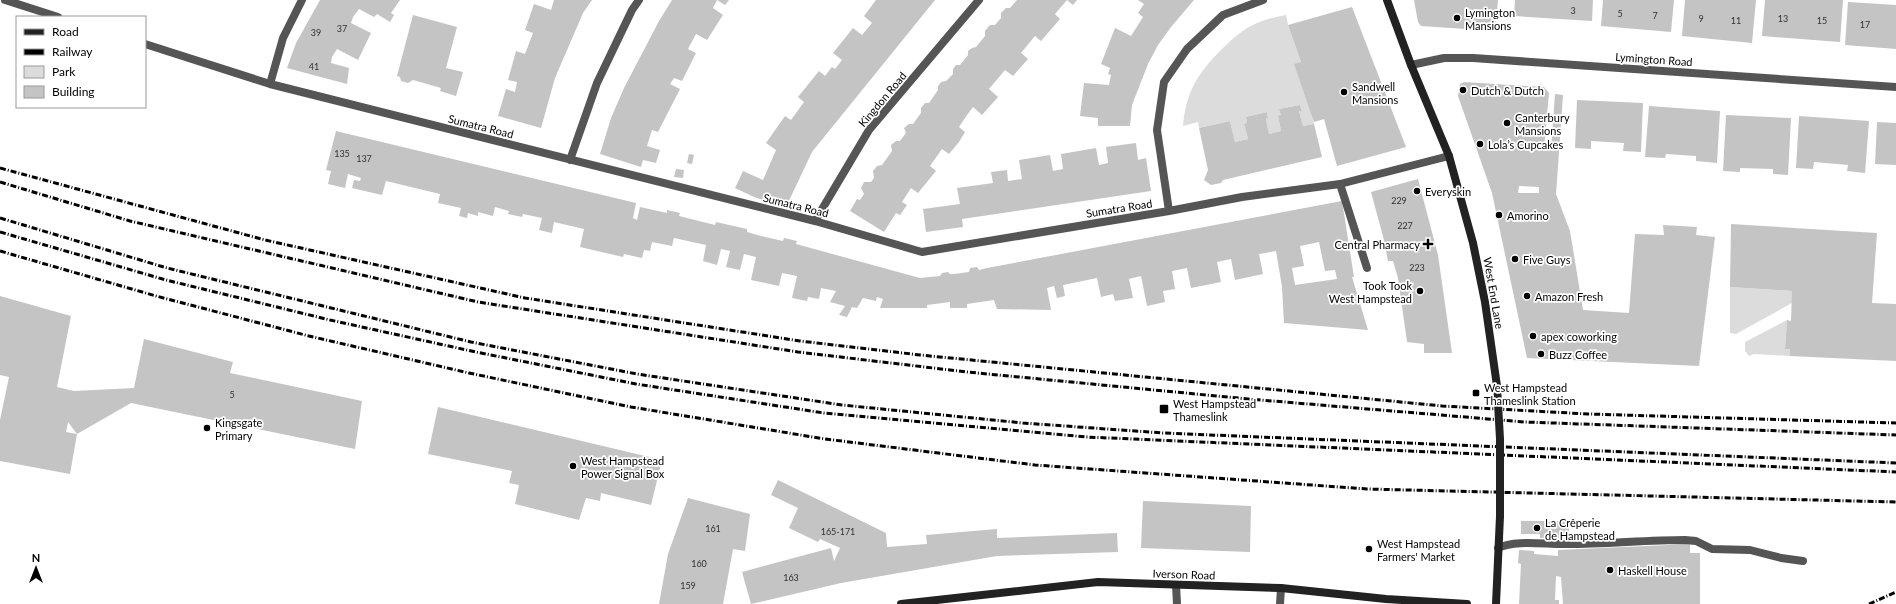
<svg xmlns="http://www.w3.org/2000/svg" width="1896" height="604" font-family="Lato,sans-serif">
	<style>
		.green { fill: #dcdcdc }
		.building { fill: #c4c4c4; fill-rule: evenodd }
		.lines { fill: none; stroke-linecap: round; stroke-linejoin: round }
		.service { stroke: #555; stroke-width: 8 }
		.minor { stroke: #555; stroke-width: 8 }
		.tertiary { stroke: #555; stroke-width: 8 }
		.secondary { stroke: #222; stroke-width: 8 }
		.rail { stroke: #000; stroke-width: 3; stroke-dasharray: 6 2 1 2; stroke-linecap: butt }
		.secondary-bridge { stroke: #222; stroke-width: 8 }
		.poi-dot { fill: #000; stroke: #fff; stroke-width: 1.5 }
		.labels { text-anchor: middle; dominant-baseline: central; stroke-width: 3.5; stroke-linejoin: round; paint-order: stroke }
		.number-label { font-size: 9px; fill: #313131 }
		.poi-label { font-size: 11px; fill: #000; stroke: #fff; text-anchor: start }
		.street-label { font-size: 11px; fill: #000; stroke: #fff }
	</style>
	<rect width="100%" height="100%" fill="#fff"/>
	<path class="green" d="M1286,15L1288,25L1301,62L1314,124L1303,126L1299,111L1302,110L1300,105L1279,109L1281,115L1278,117L1281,131L1269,134L1266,119L1268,118L1267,112L1246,117L1247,123L1244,124L1248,139L1235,142L1230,121L1199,128L1198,122L1183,126C1186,91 1198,73 1222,49C1233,38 1243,29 1257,23C1266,19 1276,17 1286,15Z
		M1730,287L1792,291V303L1736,334L1730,333Z
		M1787,320L1785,348L1790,349V356L1754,354L1749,356L1745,351V342Z"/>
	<path class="building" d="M320,0H400L391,13L394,15L390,22L377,14L374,17L359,9L353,17L351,23L371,33L358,60L337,49L332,57L331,63L349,68L347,84L287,68L296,43Z
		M554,0H592L583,13L555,78L541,128L498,116L506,89L515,92L517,82L508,80L516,51L525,54L533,33L525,30L534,4L551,10Z
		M672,0H729L725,5L717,0L713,8L723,15L707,40L696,34L688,49L696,53L682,81L674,78L670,84L680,89L658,132L652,130L647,146L660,150L656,163L643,160L641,167L600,154L611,118L624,88L659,21Z
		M876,0H935L812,152L786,207L754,197L735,188L743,171L763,180L776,150L766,143L785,116L791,120L804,102L798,97L819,71L825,76L832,67L835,69L842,60L833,53L853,28L862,35L872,23L864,16Z
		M1017,0H1067L1055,14L1060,19L1041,41L1035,36L1021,53L1028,59L1013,76L1005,70L989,89L998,97L982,115L973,107L967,115L959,127L965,132L959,142L949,154L942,149L930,166L936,171L918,193L911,188L902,202L907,205L900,215L896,213L884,232L850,211L857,199L860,200L864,194L861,188L864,182H871L874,178L873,171L877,166L882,165L892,151L891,145L896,141H900L906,133L904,128L909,124H913L921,113V108L925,103H929L938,90V86L941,82L946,81L953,74V69L956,65H960L968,55V51L972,48L976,47L985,36V31L990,25H995L1001,18V13L1006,8H1010Z
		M1067,0H1077L1073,5Z
		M1138,0H1194L1171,27L1158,45L1148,64L1132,105L1130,126H1098V118L1080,116L1084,83L1109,85L1111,75L1108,74L1110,68L1101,64L1115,28L1131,36L1143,17L1138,13L1144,4Z
		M1414,0H1498L1495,31L1421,26L1418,22Z
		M1515,0H1593L1592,21L1514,16Z
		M1603,0H1674L1671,32L1601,26Z
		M1685,0H1756L1752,43L1682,36Z
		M1765,0H1843L1840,42L1762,36Z
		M1848,2L1896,5V49L1845,45Z
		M1352,7L1406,147L1337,166L1324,119L1314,122L1294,64L1301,62L1288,25Z
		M413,15L457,27L446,68L463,72L456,96L440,91L441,88L413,80L408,83L401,81L400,77L397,76Z
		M1464,82L1544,87L1549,93L1544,149L1551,150L1555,94L1563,95L1556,194L1570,231L1583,310L1629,313L1635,234L1664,235L1663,225L1697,227L1696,235L1715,237L1699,366L1527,358L1492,193L1458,96L1460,84ZM1519,186L1539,187V193H1518Z
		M1577,100L1643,103L1641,152L1623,151L1624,143L1591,141V149L1575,148Z
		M1300,105L1302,111H1299L1303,126L1314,124L1322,157L1223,180L1221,183L1211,185L1204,180L1208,170L1199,128L1230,121L1235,142L1248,139L1244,124L1247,123L1246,117L1267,112L1268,118L1266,119L1269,134L1281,131L1278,116L1281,115L1279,109Z
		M1649,106L1720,111L1717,163L1696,161V156L1666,154L1665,158L1645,157Z
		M1726,115L1791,118L1788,175L1773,174V169L1740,168V172L1723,171Z
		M1799,116L1869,121L1865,173L1847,171L1848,165L1814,162L1813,169L1796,168Z
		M1877,122L1896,123V165L1875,164Z
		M336,131L636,203L633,218L637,220L640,207L667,213V210L680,213L679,216L715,225L716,222L747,229V232L761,236L783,241L784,238L797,241L796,244L920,278L940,276L942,273L948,272L950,274H954L969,272L970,268L977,267L979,270L987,268L1342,201L1354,277H1352L1368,330L1284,323L1282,287L1276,251L1259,254L1263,274L1235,280L1231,259L1217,262L1221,282L1191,288L1187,268L1172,271L1175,289L1163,291L1165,302L1147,306L1141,276L1129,279L1133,298L1115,301L1113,294L1101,297L1097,278L1063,285L1065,296L1057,298L1054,286L1047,288L1051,310L997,309L994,300L967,304V308H950V302L927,305V308H880L883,299L877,297L876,301L863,298L857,308L852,307L847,317L839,315L845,306L830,302L836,291L821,288L819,299L808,297L807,301L792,298L797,276L782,273L779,286L751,280L756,257L744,254L740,270L726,267L730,251L721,249L717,265L703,261L706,245L674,238L672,246L652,242L650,251L644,250L642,258L624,254L623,257L580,247L584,229L554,222L552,233L539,230L542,218L523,214L522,217L508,214L509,211L495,207L493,216L478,212V216L468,213L467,218L459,216L461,208L438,203L440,194L386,181L382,195L352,188L354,180L360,181L361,178L348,174L345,188L328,184L331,171L326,170ZM1319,242L1325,271L1335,270L1337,279L1295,285L1292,268L1304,266L1300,246Z
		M1136,143L1138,160L1146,158L1151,191L962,219L963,227L926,232L923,209L960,204L957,188L993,183L991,172L1007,170L1008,181L1022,179L1019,160L1050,155L1053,171L1063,169L1061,154L1096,148L1099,165L1108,163L1106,147Z
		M689,154L694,155L692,164L687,163Z
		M676,169L684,170L683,178L674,177Z
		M1418,179L1438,255L1452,353H1424V344L1407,342L1398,278L1393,261H1388L1384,240L1371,192Z
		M1731,224L1877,233L1872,303L1896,304V361L1790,356V349H1785L1787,320L1791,321L1792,291L1730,287Z
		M0,296L71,316L57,387L74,391L134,388L144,339L233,362L230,373L362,401L355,449L131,403L77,434L68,422L66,432L77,434L70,474L0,461V420L9,377L0,375Z
		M438,407L662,460L651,505L601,493L600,501L586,498L579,520L515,504L519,485L509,483L512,471L428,454Z
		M778,480L886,533L887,547L927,544L926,535L997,529V538L1117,533L1118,552L997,556L841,583L751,604L742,572L831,548L834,561L840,548L820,539L818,542L789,528L798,508L771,495Z
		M688,498L750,514L745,551L733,549L723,604H659L668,554Z
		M1143,501L1251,506L1250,552L1141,548Z
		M1521,521H1569V538H1540V534H1521Z
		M1690,544V553H1700V604H1563L1561,577L1556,576L1555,600H1559V604H1519L1521,564L1518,563L1519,550L1534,551V554L1558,556V550Z"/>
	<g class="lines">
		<path class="service" d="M1340,184L1367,268
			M1498,548C1516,539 1548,545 1568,544C1607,544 1646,540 1685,540L1696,541L1712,549L1750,550L1781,558L1803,561
			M1280,604L1281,588"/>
		<path class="minor" d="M5,0L58,17
			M145,44L270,84L815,221L922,252L1169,211L1242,197L1340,184L1449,156
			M270,84L283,38L302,0
			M570,160L597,83L632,10L639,0
			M1169,211L1157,130L1164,82L1187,49L1223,15L1263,0
			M815,221L869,130L979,0
			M1176,585L1177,604"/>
		<path class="tertiary" d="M1411,65L1444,58H1473L1896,87"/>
		<path class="secondary" d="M1387,0L1411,65L1449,156L1473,243L1485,302L1497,386
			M901,604L1098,582L1281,588L1386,599L1467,604
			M1496,604L1500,516"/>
		<path class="rail" d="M0,168L265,240L525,298L800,341L920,355L1442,406L1588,414L1896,423
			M0,182L130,221L478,302L798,352L967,372L1248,399L1525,422L1896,435
			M0,218L167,268L471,342L637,374L842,405L1023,423L1163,433L1896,463
			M0,232L166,280L330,320L476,352L636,384L824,413L1086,437L1896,472
			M0,251L156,296L309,336L469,373L631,407L825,439L1035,465L1367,489L1896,502
			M1869,604L1896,592"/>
		<path class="secondary-bridge" d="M1497,386L1500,439V516"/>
	</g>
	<g class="poi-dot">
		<circle cx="1457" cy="18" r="4"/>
		<circle cx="1463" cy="90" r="4"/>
		<circle cx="1344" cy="92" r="4"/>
		<circle cx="1507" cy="123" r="4"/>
		<circle cx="1480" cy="144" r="4"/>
		<circle cx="1417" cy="191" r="4"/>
		<circle cx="1499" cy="215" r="4"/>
		<path d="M1426 238h4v4h4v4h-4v4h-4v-4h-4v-4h4z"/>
		<circle cx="1515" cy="259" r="4"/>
		<circle cx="1420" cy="291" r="4"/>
		<circle cx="1527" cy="296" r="4"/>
		<circle cx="1533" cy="336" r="4"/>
		<circle cx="1541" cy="354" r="4"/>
		<rect x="1472" y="389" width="8" height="8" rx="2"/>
		<rect x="1159" y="404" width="10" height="10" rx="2"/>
		<circle cx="207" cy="428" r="4"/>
		<circle cx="573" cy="466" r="4"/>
		<circle cx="1537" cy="528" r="4"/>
		<circle cx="1369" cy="549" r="4"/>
		<circle cx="1610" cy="570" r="4"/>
	</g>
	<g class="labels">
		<g class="number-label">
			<text x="1573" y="10">3</text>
			<text x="1620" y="13">5</text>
			<text x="1655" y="15">7</text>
			<text x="1701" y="18">9</text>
			<text x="1783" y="18">13</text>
			<text x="1736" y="20">11</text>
			<text x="1822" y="20">15</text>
			<text x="1865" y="24">17</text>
			<text x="342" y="28">37</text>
			<text x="316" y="32">39</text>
			<text x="314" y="66">41</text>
			<text x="342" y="153">135</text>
			<text x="364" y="158">137</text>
			<text x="1399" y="200">229</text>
			<text x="1405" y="225">227</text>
			<text x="1417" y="267">223</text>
			<text x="232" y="394">5</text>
			<text x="713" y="528">161</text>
			<text x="838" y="531">165-171</text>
			<text x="699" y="563">160</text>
			<text x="791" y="577">163</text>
			<text x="688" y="585">159</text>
		</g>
		<g class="poi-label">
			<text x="1465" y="12">Lymington<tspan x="1465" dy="13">Mansions</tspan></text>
			<text x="1352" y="86">Sandwell<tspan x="1352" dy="13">Mansions</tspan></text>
			<text x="1471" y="90">Dutch &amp; Dutch</text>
			<text x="1515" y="117">Canterbury<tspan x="1515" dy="13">Mansions</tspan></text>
			<text x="1488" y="144">Lola’s Cupcakes</text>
			<text x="1425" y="191">Everyskin</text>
			<text x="1507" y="215">Amorino</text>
			<text x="1420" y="244" text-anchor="end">Central Pharmacy</text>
			<text x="1523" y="259">Five Guys</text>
			<text x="1412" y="285" text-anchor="end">Took Took<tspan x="1412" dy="13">West Hampstead</tspan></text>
			<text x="1535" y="296">Amazon Fresh</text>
			<text x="1541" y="336">apex coworking</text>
			<text x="1549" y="354">Buzz Coffee</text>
			<text x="1484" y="387">West Hampstead<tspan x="1484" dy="13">Thameslink Station</tspan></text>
			<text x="1173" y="403">West Hampstead<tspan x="1173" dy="13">Thameslink</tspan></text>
			<text x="215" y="422">Kingsgate<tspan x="215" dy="13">Primary</tspan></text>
			<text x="581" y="460">West Hampstead<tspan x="581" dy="13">Power Signal Box</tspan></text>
			<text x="1545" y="522">La Crêperie<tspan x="1545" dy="13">de Hampstead</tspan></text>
			<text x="1377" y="543">West Hampstead<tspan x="1377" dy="13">Farmers' Market</tspan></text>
			<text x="1618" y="570">Haskell House</text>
		</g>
		<g class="street-label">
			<text transform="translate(1654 59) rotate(4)">Lymington Road</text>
			<text transform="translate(882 99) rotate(-50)">Kingdon Road</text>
			<text transform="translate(481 126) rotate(14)">Sumatra Road</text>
			<text transform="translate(796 205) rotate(14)">Sumatra Road</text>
			<text transform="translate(1119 208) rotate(-9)">Sumatra Road</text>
			<text transform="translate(1494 293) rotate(80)">West End Lane</text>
			<text transform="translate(1184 574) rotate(2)">Iverson Road</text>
		</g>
	</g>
	<rect x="16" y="16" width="130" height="92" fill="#ffffff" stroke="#999999"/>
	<rect x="24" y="29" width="20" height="6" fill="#222222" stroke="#999999"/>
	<text x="52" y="36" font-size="12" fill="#000000">Road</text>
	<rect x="24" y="49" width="20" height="6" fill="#000000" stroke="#999999"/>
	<text x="52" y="56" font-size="12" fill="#000000">Railway</text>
	<rect x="24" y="66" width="20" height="12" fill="#dcdcdc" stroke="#999999"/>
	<text x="52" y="76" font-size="12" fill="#000000">Park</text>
	<rect x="24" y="86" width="20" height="12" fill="#c4c4c4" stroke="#999999"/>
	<text x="52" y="96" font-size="12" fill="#000000">Building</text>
	<g transform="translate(36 568)" stroke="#ffffff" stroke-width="3" paint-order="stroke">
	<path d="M0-3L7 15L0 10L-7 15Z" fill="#000000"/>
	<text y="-6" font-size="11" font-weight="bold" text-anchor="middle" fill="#000000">N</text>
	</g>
</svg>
